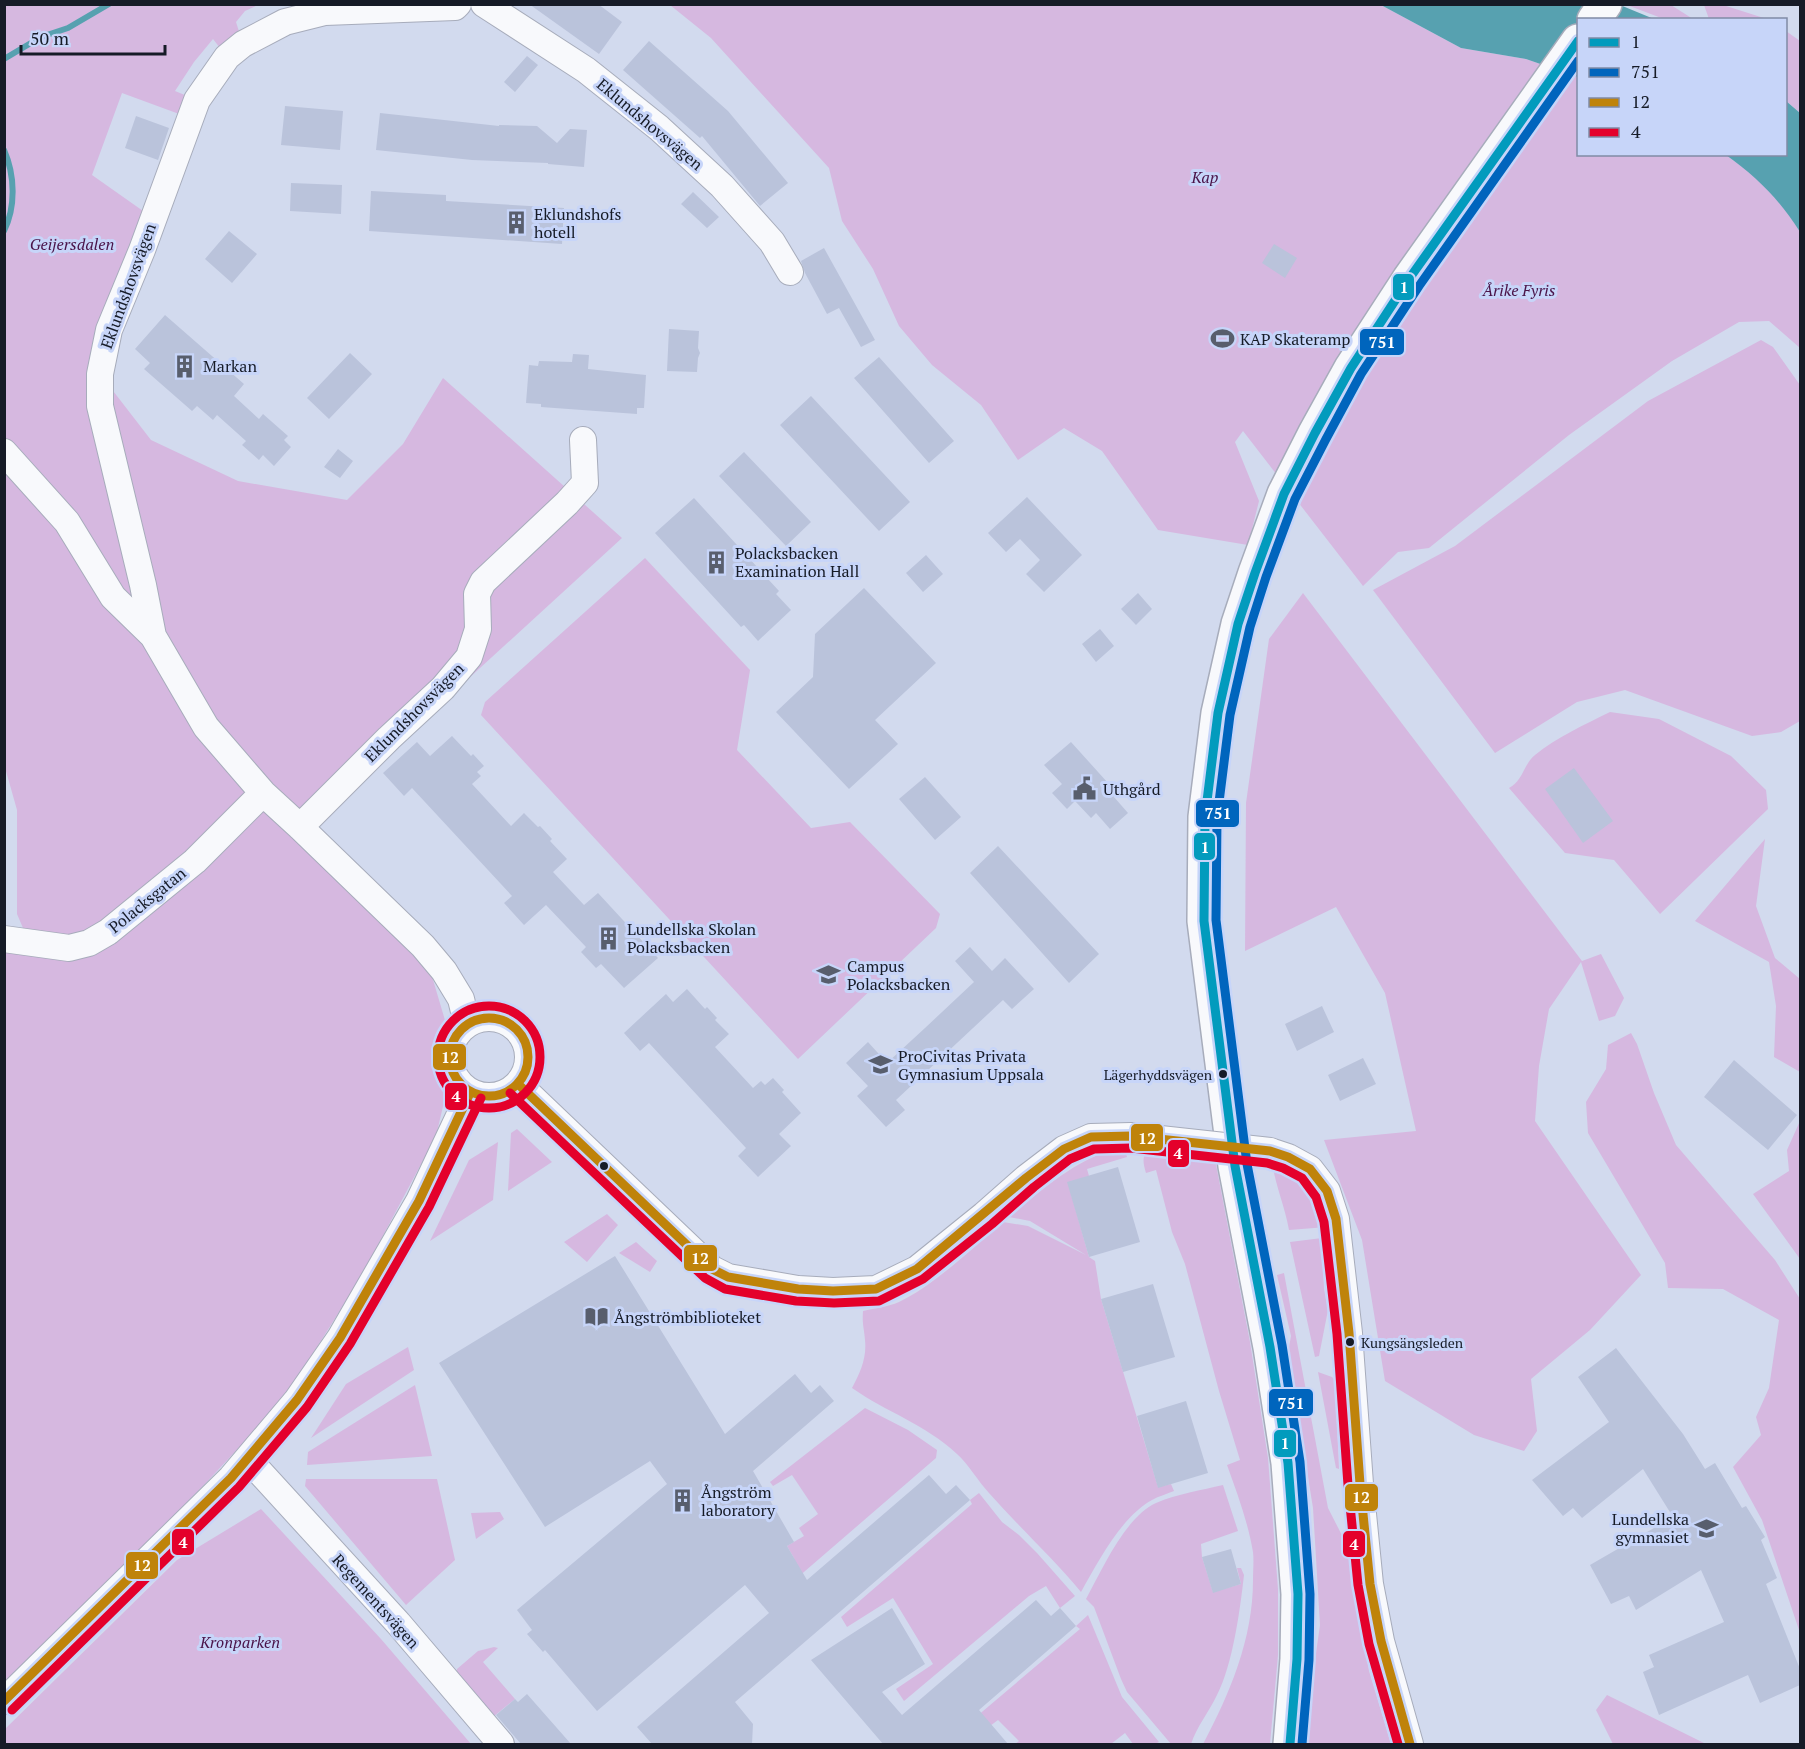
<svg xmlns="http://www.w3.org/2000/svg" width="1805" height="1749" font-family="'PT Serif',serif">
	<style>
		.green { fill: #d6b8e0 }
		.water { fill: #57a1b0 }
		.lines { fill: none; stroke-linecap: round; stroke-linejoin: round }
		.stream { stroke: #57a1b0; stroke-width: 6 }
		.building { fill: #bac3db }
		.minor-casing { stroke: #a7acbb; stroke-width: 28 }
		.major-casing { stroke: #a7acbb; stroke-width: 36 }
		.minor { stroke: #f8f9fc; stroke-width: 26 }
		.major { stroke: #f8f9fc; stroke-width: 33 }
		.minor-bridge-casing { stroke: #a7acbb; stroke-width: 28; stroke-linecap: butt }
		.minor-bridge { stroke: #f8f9fc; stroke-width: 26 }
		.bus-1-casing { stroke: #c7d5f9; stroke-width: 14 }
		.bus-2-casing { stroke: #c7d5f9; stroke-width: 14 }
		.bus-3-casing { stroke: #c7d5f9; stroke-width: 14 }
		.bus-4-casing { stroke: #c7d5f9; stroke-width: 14 }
		.bus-1 { stroke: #029bbd; stroke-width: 9 }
		.bus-2 { stroke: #0065bd; stroke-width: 9 }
		.bus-3 { stroke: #bf830a; stroke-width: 9 }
		.bus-4 { stroke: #e4002b; stroke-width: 9 }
		.bus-dot { fill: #161b27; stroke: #c7d5f9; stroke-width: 2 }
		.labels { text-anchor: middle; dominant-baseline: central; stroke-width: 6; stroke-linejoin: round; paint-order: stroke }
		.bus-label { font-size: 14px; fill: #161b27; stroke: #c7d5f9; text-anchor: end }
		.street-label { font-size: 16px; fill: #161b27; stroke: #c7d5f9 }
		.park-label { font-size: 16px; font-style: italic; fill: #4a1349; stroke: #c7d5f9 }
		.poi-label { font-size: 16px; fill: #161b27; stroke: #c7d5f9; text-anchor: start }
		.line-badge { stroke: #c7d5f9; stroke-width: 2 }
		.badge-label { font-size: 16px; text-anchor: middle; font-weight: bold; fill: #fff }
	</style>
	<rect width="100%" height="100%" fill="#d2daee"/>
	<path class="green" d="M5,5H258L245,11L236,22L243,44L227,57L213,39L194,62L175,91L197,100L190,118L122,93L92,175L153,218L100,374L151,440L238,481L347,500L403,444L443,378L622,538L408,734L301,826L423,946L447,1027L437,1056L445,1098L436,1136L361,1277L285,1398L204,1485L5,1685V940L29,942L17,914V810L4,764Z
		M670,5H1381L1461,48L1526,59L1578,77V154L1726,155L1754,175L1785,207L1800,232V348L1769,321L1739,322L1672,361L1569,435L1429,548L1398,552L1363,586L1243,431L1235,442L1259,501L1248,545L1158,530L1102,451L1064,428L1018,460L981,405L932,365L899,326L873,269L842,221L829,168L711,38Z
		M1627,5H1671L1693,19H1664Z
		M1704,5H1723L1767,19H1709Z
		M1786,31L1800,41V113L1786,101Z
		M1761,340L1773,347L1800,385V721L1781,732L1752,736L1625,690L1577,702L1495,753L1373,590L1455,546L1648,401Z
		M645,558L750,670L737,750L811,828L850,822L940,914L936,928L798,1059L481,715L485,702Z
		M1303,593L1582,961L1601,954L1624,998L1615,1016L1599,1021L1581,962L1549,1009L1539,1066L1535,1121L1641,1275L1590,1330L1531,1379L1537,1431L1524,1451L1474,1435L1385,1381L1362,1240L1324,1140L1416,1131L1385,993L1336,907L1245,951L1246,803L1269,639Z
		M1610,712L1659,719L1731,756L1766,790L1768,809L1660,914L1614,860L1565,853L1509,788C1523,781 1523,765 1535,755C1557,737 1584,725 1610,712Z
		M1765,839L1756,906L1775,958L1800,979V1072L1774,1057L1776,1006L1769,962L1695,921Z
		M1631,1033L1637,1044L1654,1093L1676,1145L1775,1260L1800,1299V1633L1762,1520L1733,1467L1761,1435L1756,1417L1769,1388L1779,1320L1723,1289L1668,1288L1665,1263L1588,1133L1586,1102L1606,1069L1608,1045Z
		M1800,1121V1259L1753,1194L1789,1171L1787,1150Z
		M517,1129L552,1162L508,1191L511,1133Z
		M498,1142L493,1200L430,1241L469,1160Z
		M1153,1145L1214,1154L1250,1342L1268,1458L1278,1589V1655L1270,1744H1203C1230,1693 1253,1639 1253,1580C1253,1571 1254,1561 1253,1552C1248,1522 1237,1493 1227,1465L1240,1460L1219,1391L1185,1264L1172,1232L1156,1170L1146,1173C1142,1160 1142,1154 1153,1145Z
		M1113,1149L1125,1150L1127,1157L1087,1169L1089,1176L1068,1183L1089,1257L1095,1261L1101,1299L1158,1487L1171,1484L1174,1491C1167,1494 1159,1496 1152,1500C1121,1517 1098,1562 1081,1592C1052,1557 1019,1527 989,1493C978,1481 969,1465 957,1454C925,1424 886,1412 852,1388C860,1373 867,1358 865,1340C864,1327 862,1325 863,1311C875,1308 888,1307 899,1302C933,1286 974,1247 1003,1222L1028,1226L1086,1255L1030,1221L1009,1217C1042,1190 1071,1163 1113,1149Z
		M1272,1163L1301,1176L1323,1207L1327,1227L1289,1230C1285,1207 1276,1187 1272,1163Z
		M607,1214L618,1225L587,1262L564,1242Z
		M1322,1238L1324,1289L1328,1310L1319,1356L1315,1357L1290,1242Z
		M636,1242L657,1261L650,1272L619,1253Z
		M1284,1273L1328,1508L1351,1553L1369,1671L1391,1744H1303L1320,1625L1313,1508L1288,1353L1291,1336L1277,1275Z
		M408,1347L414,1370L311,1438L346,1384Z
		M1318,1372L1332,1377L1335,1380L1339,1469L1336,1468Z
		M415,1385L432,1456L307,1465L308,1452Z
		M865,1408L908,1430L937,1450L936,1458L797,1578L794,1558L787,1546L804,1536L799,1528L818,1514L792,1475L773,1486L770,1482Z
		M306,1479H437L455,1560L406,1605L305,1486Z
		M1223,1485L1238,1531L1201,1544L1202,1557L1213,1592L1241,1584L1237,1568H1241L1244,1575C1240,1610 1233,1664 1217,1695C1209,1712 1197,1726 1191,1744H1171L1127,1692L1121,1679L1094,1607L1086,1599C1102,1570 1125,1517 1156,1503C1177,1494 1202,1490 1223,1485Z
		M979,1493L1002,1522L1019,1535L1037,1553L1075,1596L1060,1608L1046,1586L1029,1596L904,1701L896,1689L933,1664L893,1598L847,1627L841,1617L972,1504L970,1500Z
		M261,1509L381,1639L471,1744H5V1729L177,1560Z
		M500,1512L504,1519L476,1539L471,1513Z
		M1088,1615L1122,1697L1159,1742L1155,1744H1133L1125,1733L1111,1744H1015L1019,1741L998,1720L966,1744H944L1080,1629L1076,1626Z
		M494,1647L498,1648L483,1662L515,1699L493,1717L456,1677L457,1669L478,1651Z
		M1607,1695L1706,1744H1613L1596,1710Z"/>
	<path class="water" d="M1381,5H1620L1654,19L1578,20V77L1526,59L1461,48Z
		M1786,101L1800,113V232C1779,199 1757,177 1726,155L1786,154Z"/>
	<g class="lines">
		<path class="stream" d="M4,59L41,37L68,28L109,4
			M4,150C15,175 16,207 4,231"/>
	</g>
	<path class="building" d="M529,4H598L622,22L599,54Z
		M649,41L728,111L788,183L760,206L702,136L700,138L623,70Z
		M527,56L538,65L515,92L504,82Z
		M285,106L343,111L340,150L281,145Z
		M380,113L499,126V125L537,126L557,143L570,129L587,130L584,167L548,164V163L472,160L376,150Z
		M136,116L169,128L158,160L125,148Z
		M291,183L342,185L341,214L290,211Z
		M371,191L446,195V201L564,208L562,244L369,231Z
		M693,192L719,217L707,228L681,204Z
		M229,231L257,254L232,283L205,259Z
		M1274,244L1297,258L1285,278L1262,263Z
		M824,248L875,340L861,347L839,308L827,314L805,273L801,261Z
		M165,315L244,384L234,396L259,419L263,414L288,436L284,440L291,447L274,466L263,455L259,460L242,445L246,441L217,415L213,420L197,406L192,411L144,369L150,363L135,349Z
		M669,329L699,331L698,348L700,353L698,358L697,372L667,371Z
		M350,353L372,374L329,419L307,398Z
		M573,354L589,355L588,369L646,375L644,408H637V414L541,407V404L526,403L529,365L538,366L539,361L572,362Z
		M879,357L954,441L929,463L854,378Z
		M811,396L910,502L879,531L780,425Z
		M338,449L353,461L340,478L324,467Z
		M744,452L811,522L786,546L719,476Z
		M1027,497L1082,555L1044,592L1026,574L1040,560L1020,539L1006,552L988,533Z
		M694,498L779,591L776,594L791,610L758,641L744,625L741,627L655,533Z
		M926,555L943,574L923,592L906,573Z
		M864,588L936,663L875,720L898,744L849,789L776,712L813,677L815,634Z
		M1138,593L1152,609L1136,625L1121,609Z
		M1100,629L1114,646L1096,662L1082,644Z
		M452,736L471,756L473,754L484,766L477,772L481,776L472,784L511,826L524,813L538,827L540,826L552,839L550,841L567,859L553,872L584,905L598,893L658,958L624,988L601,964L596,968L581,952L586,947L546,905L524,925L504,903L512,896L412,788L404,796L383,773L417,742L430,756Z
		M1071,742L1117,793L1114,797L1128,813L1110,829L1096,813L1091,818L1075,801L1067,809L1052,793L1062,784L1044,765Z
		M1574,768L1613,821L1583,843L1545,789Z
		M925,777L961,817L935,840L899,799Z
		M998,846L1099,954L1069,983L970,873Z
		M970,947L992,971L1005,958L1034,989L1012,1009L1003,1000L896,1100L905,1110L886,1127L857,1096L868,1086L846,1063L868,1042L887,1063L925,1028L974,982L955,961Z
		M687,989L705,1009L707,1007L717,1018L715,1020L729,1034L715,1047L753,1088L761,1081L765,1085L773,1078L784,1090L782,1092L801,1113L779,1134L791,1146L758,1177L738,1156L746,1148L649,1043L640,1051L624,1033L666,994L673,1002Z
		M1322,1006L1334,1032L1297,1051L1285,1024Z
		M1363,1058L1376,1084L1340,1101L1328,1075Z
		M1734,1060L1797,1115L1768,1150L1704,1097Z
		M1118,1167L1140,1242L1089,1257L1067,1182Z
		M615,1256L725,1434L795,1374L811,1393L820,1385L834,1401L753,1471L794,1542L787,1546L807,1580L929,1475L946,1494L956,1485L970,1500L735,1702L753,1724L752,1744H652L637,1727L769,1613L745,1585L597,1711L545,1650L543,1652L527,1634L532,1630L517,1610L667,1484L650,1461L545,1527L439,1363Z
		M1153,1284L1175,1357L1123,1372L1101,1299Z
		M1616,1348L1683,1434L1705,1469L1715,1463L1742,1508L1746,1506L1765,1537L1761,1540L1777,1578L1766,1584L1800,1669V1685L1760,1703L1748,1675L1659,1715L1643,1672L1654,1667L1649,1655L1724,1622L1701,1570L1636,1610L1629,1596L1611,1604L1590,1565L1673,1517L1643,1469L1582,1518L1573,1508L1563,1516L1532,1480L1609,1422L1578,1377Z
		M1186,1401L1208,1473L1158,1488L1137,1416Z
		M1231,1549L1241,1584L1213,1593L1202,1557Z
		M1036,1600L1051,1616L1060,1608L1076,1626L979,1710L1008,1744H883L811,1660L892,1608L925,1664L882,1692L902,1715Z
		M527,1694L571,1744H521L496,1715L515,1699L518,1702Z"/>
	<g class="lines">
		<defs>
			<path id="minor" d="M458,4L455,7L325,12L285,22L243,44L227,57L197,100L142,250L109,330L100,374V406L143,585L153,636L206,727L263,793L300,827L423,946L444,971L461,999L467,1024
				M484,4L586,70L659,128L722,186L772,242L790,272
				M4,452L67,522L113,597L153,636
				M300,827L389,738L443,688L469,657L478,629L477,594L483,582L567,503L585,483L583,440
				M4,939L69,948L89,943L108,932L195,861L263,793
				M450 1057a39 39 0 1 1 78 0a39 39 0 1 1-78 0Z
				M518,1084L712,1269L728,1277L798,1289L833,1291L876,1289L917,1269L984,1215L1026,1178L1064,1149L1091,1137L1131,1136L1151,1138
				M1270,1151L1288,1157L1310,1169L1327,1191L1336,1219L1349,1333L1360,1484L1370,1584L1381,1641L1410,1744
				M248,1459L398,1623L501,1744
				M4,1701L231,1478L297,1400L340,1338L419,1201L470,1093"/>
			<path id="major" d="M1594,20L1605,4
				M1290,1744L1297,1659L1298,1594L1288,1463L1270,1347L1235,1166L1204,921L1205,817L1218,713L1238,624L1255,573L1284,494L1315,433L1351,368L1409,279L1578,41"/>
		</defs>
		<use href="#minor" class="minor-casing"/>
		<use href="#major" class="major-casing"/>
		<use href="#minor" class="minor"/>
		<use href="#major" class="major"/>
		<defs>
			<path id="minor-bridge" d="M1151,1138L1270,1151"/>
		</defs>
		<use href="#minor-bridge" class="minor-bridge-casing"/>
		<use href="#minor-bridge" class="minor-bridge"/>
		<defs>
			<path id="bus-1" d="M1290,1744L1297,1659L1298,1594L1288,1463L1270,1347L1235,1166L1204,921L1205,817L1218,713L1238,624L1255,573L1284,494L1315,433L1351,368L1409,279L1578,41"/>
			<path id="bus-2" d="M1302,1744L1309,1660L1310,1594L1300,1462L1282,1345L1247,1164L1216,920L1217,818L1230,715L1250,627L1266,577L1295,499L1326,439L1361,374L1419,286L1578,61"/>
			<path id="bus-3" d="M450 1057a39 39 0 1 1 78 0a39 39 0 1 1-78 0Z
				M518,1084L712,1269L728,1277L798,1289L833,1291L876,1289L917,1269L1026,1178L1064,1149L1091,1137L1131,1136L1270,1151L1288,1157L1310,1169L1327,1191L1336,1219L1349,1333L1360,1484L1370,1584L1381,1641L1410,1744
				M4,1701L231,1478L297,1400L340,1338L419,1201L470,1093"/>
			<path id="bus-4" d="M438 1057a51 51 0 1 1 102 0a51 51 0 1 1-102 0Z
				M510,1093L705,1278L725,1289L796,1301L834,1303L879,1301L923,1279L992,1224L1034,1187L1070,1159L1094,1149L1131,1148L1267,1163L1283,1168L1302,1178L1316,1197L1324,1222L1337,1334L1348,1485L1358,1585L1369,1644L1398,1744
				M12,1710L239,1487L307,1407L350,1344L429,1207L481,1098"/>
		</defs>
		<use href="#bus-1" class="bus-1-casing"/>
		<use href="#bus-2" class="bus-2-casing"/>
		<use href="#bus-3" class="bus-3-casing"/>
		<use href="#bus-4" class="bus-4-casing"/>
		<use href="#bus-1" class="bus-1"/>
		<use href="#bus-2" class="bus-2"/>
		<use href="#bus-3" class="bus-3"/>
		<use href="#bus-4" class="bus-4"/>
	</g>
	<defs>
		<symbol id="building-bare" viewBox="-9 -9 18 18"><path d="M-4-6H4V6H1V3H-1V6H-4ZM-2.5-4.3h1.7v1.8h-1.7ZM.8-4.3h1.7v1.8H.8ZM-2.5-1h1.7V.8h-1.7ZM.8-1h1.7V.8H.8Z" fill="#585e6d" stroke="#c7d5f9" stroke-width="2.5" paint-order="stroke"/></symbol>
		<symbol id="stadium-bare" viewBox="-9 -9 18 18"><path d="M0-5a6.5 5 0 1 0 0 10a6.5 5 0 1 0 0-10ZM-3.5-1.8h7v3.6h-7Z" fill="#585e6d" stroke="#c7d5f9" stroke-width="2.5" paint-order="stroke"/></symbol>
		<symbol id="civic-bare" viewBox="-9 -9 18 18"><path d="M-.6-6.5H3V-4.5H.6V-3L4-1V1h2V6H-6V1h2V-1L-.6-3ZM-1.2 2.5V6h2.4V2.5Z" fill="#585e6d" stroke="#c7d5f9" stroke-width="2.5" paint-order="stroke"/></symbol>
		<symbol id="university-bare" viewBox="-9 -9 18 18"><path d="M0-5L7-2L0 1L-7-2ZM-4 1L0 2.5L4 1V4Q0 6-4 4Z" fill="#585e6d" stroke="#c7d5f9" stroke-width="2.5" paint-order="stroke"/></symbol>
		<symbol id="school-bare" viewBox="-9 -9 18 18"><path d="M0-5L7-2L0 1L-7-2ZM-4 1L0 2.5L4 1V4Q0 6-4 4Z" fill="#585e6d" stroke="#c7d5f9" stroke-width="2.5" paint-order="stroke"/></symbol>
		<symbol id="library-bare" viewBox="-9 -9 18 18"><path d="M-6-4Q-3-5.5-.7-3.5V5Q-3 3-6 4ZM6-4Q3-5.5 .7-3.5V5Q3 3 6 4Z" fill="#585e6d" stroke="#c7d5f9" stroke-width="2.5" paint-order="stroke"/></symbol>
	</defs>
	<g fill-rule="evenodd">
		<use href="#building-bare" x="500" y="206" width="33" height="33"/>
		<use href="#stadium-bare" x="1206" y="322" width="33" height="33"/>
		<use href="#building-bare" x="168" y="350" width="33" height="33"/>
		<use href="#building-bare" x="700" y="546" width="33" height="33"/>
		<use href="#civic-bare" x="1068" y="772" width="33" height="33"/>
		<use href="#building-bare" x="592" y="922" width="33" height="33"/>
		<use href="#university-bare" x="812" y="958" width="33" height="33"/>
		<use href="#school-bare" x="864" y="1048" width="33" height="33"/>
		<use href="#library-bare" x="580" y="1300" width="33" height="33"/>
		<use href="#building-bare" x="666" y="1484" width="33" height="33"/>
		<use href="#school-bare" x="1690" y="1512" width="33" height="33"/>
	</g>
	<g class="bus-dot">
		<circle cx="1223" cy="1074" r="5"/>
		<circle cx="604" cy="1166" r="5"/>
		<circle cx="1350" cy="1342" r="5"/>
	</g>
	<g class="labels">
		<g class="bus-label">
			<text x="1212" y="1074">Lägerhyddsvägen</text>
			<text x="1361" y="1342" text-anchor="start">Kungsängsleden</text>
		</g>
		<g class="street-label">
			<text transform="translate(650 124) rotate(40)">Eklundshovsvägen</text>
			<text transform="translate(128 286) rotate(-70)">Eklundshovsvägen</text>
			<text transform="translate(414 712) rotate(-45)">Eklundshovsvägen</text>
			<text transform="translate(147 900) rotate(-39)">Polacksgatan</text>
			<text transform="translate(376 1601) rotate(48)">Regementsvägen</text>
		</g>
		<g class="park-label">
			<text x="1205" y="177">Kap</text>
			<text x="72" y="244">Geijersdalen</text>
			<text x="1519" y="290">Årike Fyris</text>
			<text x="240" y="1642">Kronparken</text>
		</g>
		<g class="poi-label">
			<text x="534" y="214">Eklundshofs<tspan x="534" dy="18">hotell</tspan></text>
			<text x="1240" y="339">KAP Skateramp</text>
			<text x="203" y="366">Markan</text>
			<text x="735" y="553">Polacksbacken<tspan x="735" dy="18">Examination Hall</tspan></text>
			<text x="1103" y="789">Uthgård</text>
			<text x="627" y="929">Lundellska Skolan<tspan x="627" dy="18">Polacksbacken</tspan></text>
			<text x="847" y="966">Campus<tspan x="847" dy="18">Polacksbacken</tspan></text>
			<text x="898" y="1056">ProCivitas Privata<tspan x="898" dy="18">Gymnasium Uppsala</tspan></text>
			<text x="614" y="1317">Ångströmbiblioteket</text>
			<text x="701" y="1492">Ångström<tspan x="701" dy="18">laboratory</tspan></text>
			<text x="1689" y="1519" text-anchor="end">Lundellska<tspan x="1689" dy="18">gymnasiet</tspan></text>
		</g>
	</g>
	<g class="line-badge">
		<rect x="1392" y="273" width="23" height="28" rx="6" fill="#029bbd"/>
		<rect x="1359" y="328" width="46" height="28" rx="6" fill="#0065bd"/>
		<rect x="1195" y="799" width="45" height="29" rx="6" fill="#0065bd"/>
		<rect x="1193" y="832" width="23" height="29" rx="6" fill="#029bbd"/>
		<rect x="432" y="1043" width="35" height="28" rx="6" fill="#bf830a"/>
		<rect x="444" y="1082" width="24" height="29" rx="6" fill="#e4002b"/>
		<rect x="1130" y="1123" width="34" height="29" rx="6" fill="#bf830a"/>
		<rect x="1167" y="1139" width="23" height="29" rx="6" fill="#e4002b"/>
		<rect x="683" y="1244" width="35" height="28" rx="6" fill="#bf830a"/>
		<rect x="1268" y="1388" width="46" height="29" rx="6" fill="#0065bd"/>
		<rect x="1273" y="1429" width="24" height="29" rx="6" fill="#029bbd"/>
		<rect x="1344" y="1483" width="35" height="29" rx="6" fill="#bf830a"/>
		<rect x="171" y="1528" width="24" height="28" rx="6" fill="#e4002b"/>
		<rect x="1342" y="1530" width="24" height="28" rx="6" fill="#e4002b"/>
		<rect x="125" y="1551" width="34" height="29" rx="6" fill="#bf830a"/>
	</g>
	<g class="badge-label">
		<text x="1404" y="293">1</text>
		<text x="1382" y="348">751</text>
		<text x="1218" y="819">751</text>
		<text x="1205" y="853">1</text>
		<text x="450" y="1063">12</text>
		<text x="456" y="1102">4</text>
		<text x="1147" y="1144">12</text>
		<text x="1178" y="1159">4</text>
		<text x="700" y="1264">12</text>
		<text x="1291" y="1409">751</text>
		<text x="1285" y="1449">1</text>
		<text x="1361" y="1503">12</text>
		<text x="183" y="1548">4</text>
		<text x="1354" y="1550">4</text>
		<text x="142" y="1571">12</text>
	</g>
	<rect width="1805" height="1749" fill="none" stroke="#161b27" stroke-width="12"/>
	<rect x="1577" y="18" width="210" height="138" fill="#c7d5f9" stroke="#808ba5" stroke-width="1.5"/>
	<rect x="1589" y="38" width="30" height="9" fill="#029bbd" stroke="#808ba5" stroke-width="1.5"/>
	<text x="1631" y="48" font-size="18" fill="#161b27">1</text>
	<rect x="1589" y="68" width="30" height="9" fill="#0065bd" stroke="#808ba5" stroke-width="1.5"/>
	<text x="1631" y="78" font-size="18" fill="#161b27">751</text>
	<rect x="1589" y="98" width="30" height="9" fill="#bf830a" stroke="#808ba5" stroke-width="1.5"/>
	<text x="1631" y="108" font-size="18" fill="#161b27">12</text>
	<rect x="1589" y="128" width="30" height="9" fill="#e4002b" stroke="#808ba5" stroke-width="1.5"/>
	<text x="1631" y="138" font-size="18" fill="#161b27">4</text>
	<path d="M21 45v9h144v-9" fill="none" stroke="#161b27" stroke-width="3"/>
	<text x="30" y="45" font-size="18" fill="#161b27" stroke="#c7d5f9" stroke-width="4.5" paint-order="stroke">50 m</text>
</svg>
